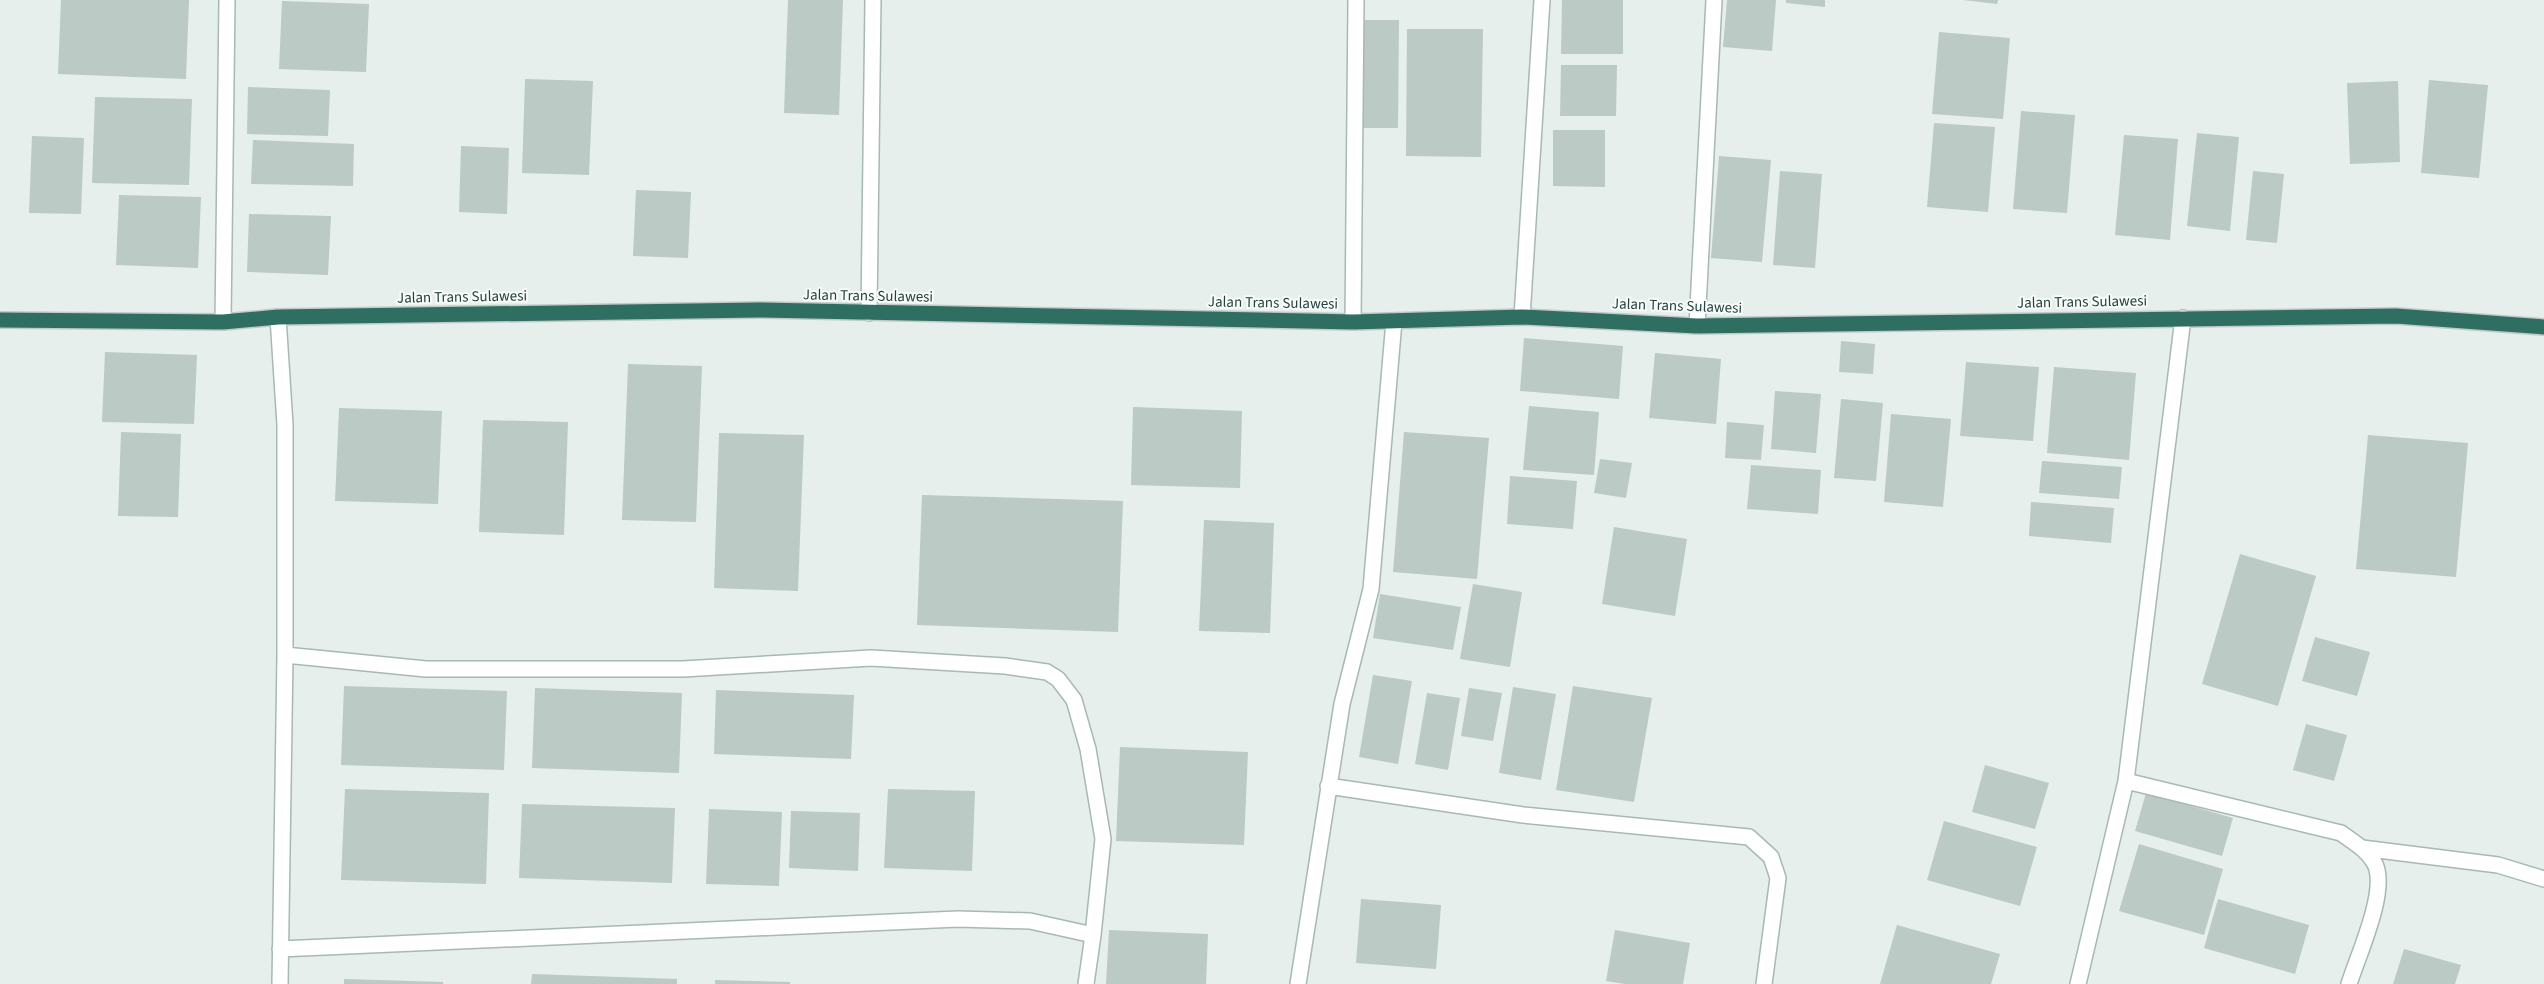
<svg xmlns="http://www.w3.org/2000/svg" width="2544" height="984" font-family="'Source Sans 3',sans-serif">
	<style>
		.building { fill: #bbcac4 }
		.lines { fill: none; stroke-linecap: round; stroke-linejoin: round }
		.street-casing { stroke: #a8b8b2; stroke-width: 18 }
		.highway-casing { stroke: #c2cac8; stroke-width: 18 }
		.street { stroke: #fff; stroke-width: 15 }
		.highway { stroke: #2f6f62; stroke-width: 15 }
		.labels { text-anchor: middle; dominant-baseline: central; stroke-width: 4; stroke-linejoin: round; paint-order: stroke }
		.street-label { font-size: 15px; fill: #24423a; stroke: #f7fbf9 }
	</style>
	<rect width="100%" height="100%" fill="#e6efeb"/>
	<path class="building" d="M61,0H189L186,79L58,74Z
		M788,0H843L839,115L784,113Z
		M1562,0H1623V54H1561Z
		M1727,0H1776L1772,51L1723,47Z
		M1786,0H1825V7L1786,3Z
		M1963,0H1998L1997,4Z
		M282,1L369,4L366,72L279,69Z
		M1364,20H1399L1398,128H1363Z
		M1407,29H1483L1481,157L1406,156Z
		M1939,32L2010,38L2003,119L1932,114Z
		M1561,65H1617L1616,116H1560Z
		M525,79L593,81L589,175L522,173Z
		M2429,80L2488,85L2479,178L2421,173Z
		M2398,81L2400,162L2350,164L2347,83Z
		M248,87L330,90L328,136L247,134Z
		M95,97L192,99L189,185L92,183Z
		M2021,111L2075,115L2067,213L2013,209Z
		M1934,123L1995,127L1988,212L1927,207Z
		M1553,130H1605V187L1553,186Z
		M2197,133L2239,137L2230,231L2187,226Z
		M2124,135L2178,139L2170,240L2115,235Z
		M32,136L84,138L81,214L29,213Z
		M253,140L354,144L353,186L251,184Z
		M461,146L509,148L507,214L459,212Z
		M1719,156L1771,160L1762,262L1711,258Z
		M1780,171L1822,174L1815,268L1773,265Z
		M2253,171L2284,174L2277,243L2246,240Z
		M636,190L691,192L688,258L633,256Z
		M119,195L201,197L198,268L116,265Z
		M249,214L331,216L328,275L247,272Z
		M1524,338L1623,346L1619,399L1520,391Z
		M1841,341L1875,344L1873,374L1839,372Z
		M105,352L197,355L194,424L102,422Z
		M1655,353L1721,359L1716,424L1649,418Z
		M1966,362L2039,367L2033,441L1960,436Z
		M628,364L702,366L696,522L622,520Z
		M2054,367L2136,373L2129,460L2047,453Z
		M1775,391L1821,394L1816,453L1771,449Z
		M1841,399L1883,403L1876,481L1834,478Z
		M1529,406L1599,412L1594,475L1523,470Z
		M1133,407L1242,411L1240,488L1131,485Z
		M339,408L442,411L438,504L335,501Z
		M1891,414L1951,419L1943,507L1884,502Z
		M483,420L568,422L564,535L479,532Z
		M1727,422L1764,425L1761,460L1725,458Z
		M121,432L181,434L178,517L118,516Z
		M1404,432L1489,438L1477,579L1393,572Z
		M719,433L804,435L798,591L714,588Z
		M2368,435L2468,443L2456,577L2356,569Z
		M1600,459L1632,463L1626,498L1594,493Z
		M2042,461L2122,467L2119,499L2039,493Z
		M1751,465L1821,470L1818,514L1747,509Z
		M1510,476L1577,481L1573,529L1507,524Z
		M922,495L1123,501L1118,632L917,625Z
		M2031,502L2114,508L2111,543L2029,536Z
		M1204,520L1274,523L1270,633L1199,631Z
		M1614,527L1687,539L1675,616L1602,604Z
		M2240,554L2316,576L2278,706L2202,684Z
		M1473,584L1522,592L1510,667L1460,659Z
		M1380,594L1461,607L1453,650L1373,638Z
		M2315,637L2370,652L2357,696L2302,681Z
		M1373,675L1412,681L1398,764L1359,757Z
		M344,686L507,691L504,770L341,765Z
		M1573,686L1652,698L1634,802L1556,790Z
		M1513,687L1556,694L1541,780L1499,773Z
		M535,688L682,693L679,773L532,768Z
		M1469,688L1502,693L1493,741L1461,736Z
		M716,690L854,695L851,759L714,754Z
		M1427,693L1460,698L1448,770L1415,764Z
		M2306,724L2347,735L2334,781L2293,770Z
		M1120,747L1248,752L1244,845L1116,841Z
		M1985,765L2049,783L2035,829L1972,812Z
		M345,789L489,793L486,884L341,880Z
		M888,789L975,791L972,871L884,868Z
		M2146,793L2233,818L2222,856L2135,831Z
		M522,804L675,808L672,883L519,878Z
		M709,809L782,812L779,886L706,884Z
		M791,811L860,813L858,871L789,868Z
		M1944,821L2037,847L2020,906L1927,880Z
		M2139,844L2223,869L2204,935L2119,911Z
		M1361,899L1441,905L1436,969L1356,963Z
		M2218,899L2309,925L2295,974L2204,948Z
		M1897,925L2000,954L1991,984H1880Z
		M1109,930L1208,934L1206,984H1106Z
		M1615,930L1690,943L1683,984H1625L1606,981Z
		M2404,949L2461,965L2455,984H2393Z
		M532,974L677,979V984H531Z
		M344,979L443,982V984H344Z
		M715,980L790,982V984H715Z"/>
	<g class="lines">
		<defs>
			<path id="street" d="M869,313L873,0
				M278,317L285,425V655L280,984
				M1522,317L1542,0
				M223,322L227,0
				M1353,322L1356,0
				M1697,326L1714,0
				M285,655L426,669H683L871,658L1005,666L1047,672L1058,679L1074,700L1088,749L1103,839L1093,935
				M2126,781L2341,833C2353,842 2368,850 2375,864C2388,891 2358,955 2349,984
				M1328,786L1523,815L1749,837L1771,857L1778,878L1764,984
				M2362,848L2498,865L2544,879
				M280,949L958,919L1030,921L1093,935L1086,984
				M1298,984L1342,704L1371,589L1394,321
				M2078,984L2126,781L2183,318"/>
			<path id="highway" d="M0,320L223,322L278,317L758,310L1353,322L1522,317L1697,326L2396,316L2544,327"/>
		</defs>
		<use href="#street" class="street-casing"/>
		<use href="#highway" class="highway-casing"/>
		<use href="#street" class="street"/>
		<use href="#highway" class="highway"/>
	</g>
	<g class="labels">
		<g class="street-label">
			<text transform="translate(868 296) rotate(1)">Jalan Trans Sulawesi</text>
			<text transform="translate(462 297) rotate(-1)">Jalan Trans Sulawesi</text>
			<text transform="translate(2082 302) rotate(-1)">Jalan Trans Sulawesi</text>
			<text transform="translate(1273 303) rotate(1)">Jalan Trans Sulawesi</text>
			<text transform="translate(1677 306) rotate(2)">Jalan Trans Sulawesi</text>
		</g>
	</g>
</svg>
